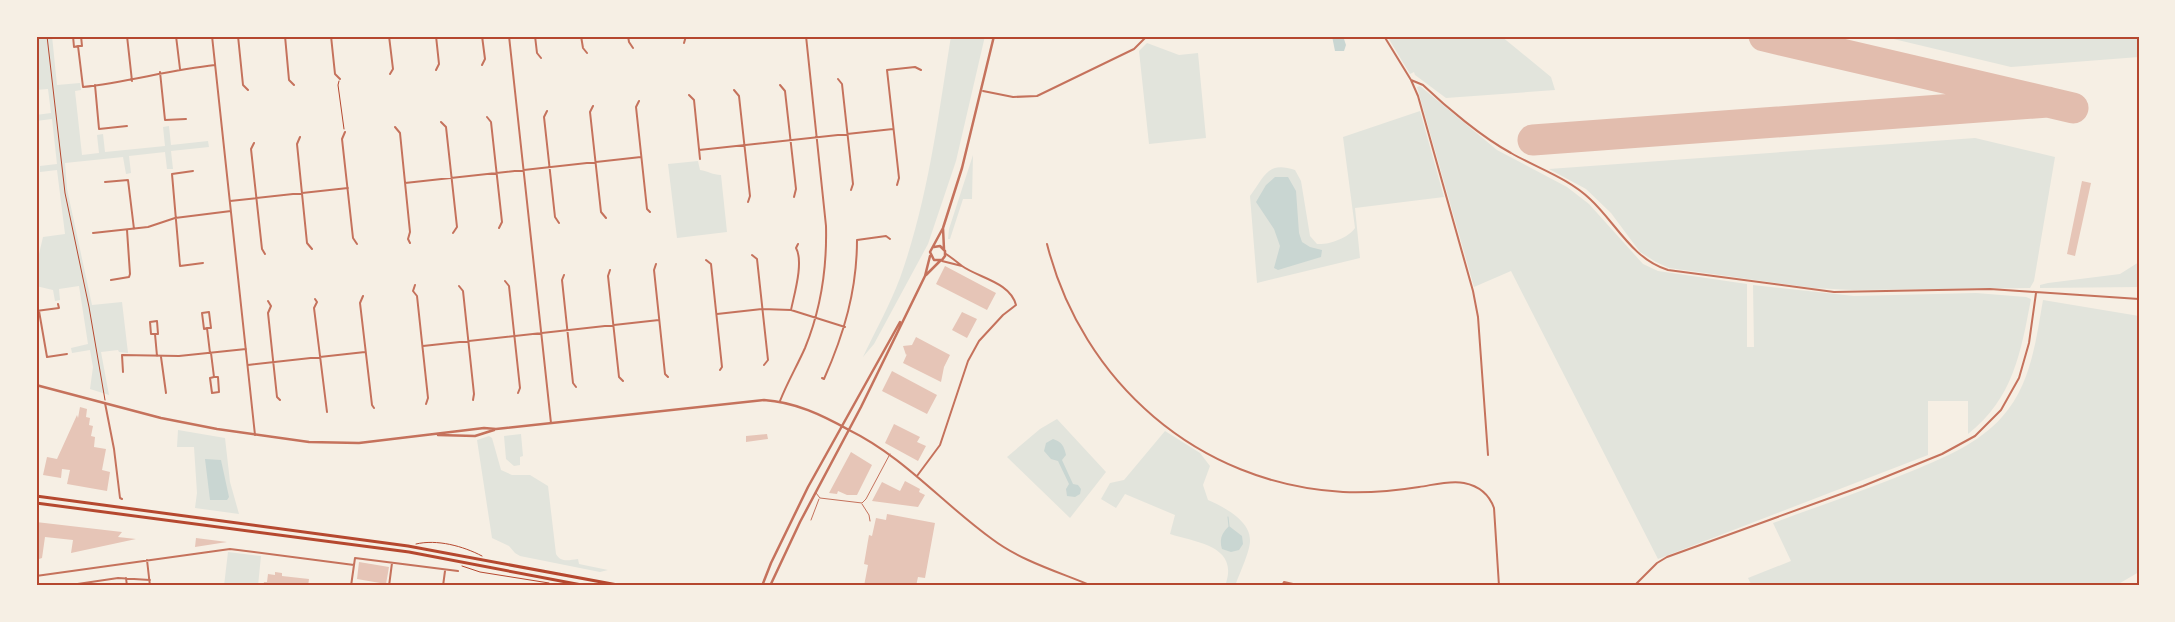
<svg xmlns="http://www.w3.org/2000/svg" width="2175" height="622" font-family="'Work Sans',sans-serif">
	<style>
		.green { fill: #e2e4dc }
		.water { fill: #c9d6d2 }
		.lines { fill: none; stroke-linecap: round; stroke-linejoin: round }
		.stream { stroke: #c9d6d2; stroke-width: 1 }
		.runway { stroke: #e2bdae; stroke-width: 31 }
		.building { fill: #e6c5b7 }
		.path { stroke: #b5482f; stroke-width: 1 }
		.service { stroke: #c5725c; stroke-width: 1 }
		.minor { stroke: #c5725c; stroke-width: 2 }
		.tertiary { stroke: #c5725c; stroke-width: 2.5 }
		.primary { stroke: #b5482f; stroke-width: 3 }
		.rail { stroke: #cf8b77; stroke-width: 1 }
		.neatline { fill: none; stroke: #b5482f; stroke-width: 2 }
	</style>
	<rect width="100%" height="100%" fill="#f6efe4"/>
	<path class="green" d="M36,36H52L57,85L80,83L81,90L75,91L82,155L99,153L97,135L103,134L105,152L165,146L163,127L169,126L171,145L208,141L209,147L171,151L173,169H167L165,152L129,156L131,173L126,174L123,157L65,163L67,189L92,305L122,302L128,353L119,352L118,350L101,352L109,395L90,389L93,367L90,350L72,353L71,348L88,344L79,286L59,289L60,300L55,301L53,290L36,286V253L39,254L43,237L65,234L57,170L40,172V166L57,164L52,119L36,121V115L51,113L48,89L36,90Z
		M951,36H985L956,161L928,244L874,344L863,357C875,331 890,305 900,278C928,200 938,118 951,36Z
		M1387,36H1501L1551,77L1555,90L1446,98L1415,75L1414,72L1410,74Z
		M1881,36H2139V57L2011,67Z
		M1147,43L1179,55L1198,53L1206,138L1149,144L1139,51Z
		M1420,86L1497,150L1567,187L1589,204L1643,264L1658,271L1747,284V347H1754L1753,285L1854,296L1976,293L2026,297L2031,299C2021,352 2013,399 1968,434V401H1928V455L1658,559L1511,271L1474,287L1417,87Z
		M1420,111L1444,197L1355,208L1360,258L1257,283L1250,196C1265,176 1267,161 1295,170L1301,181L1310,236L1317,244C1329,245 1348,238 1355,228L1343,137Z
		M1975,138L2055,157L2034,281L2030,288L1854,290L1813,288L1669,268L1656,262L1640,252L1611,213L1586,189L1549,169Z
		M973,155L972,199H963L950,239H948L949,229Z
		M698,161L700,170C708,171 713,175 721,175L727,232L677,238L668,164Z
		M2139,262V287L2040,288V285L2048,283L2120,274Z
		M2043,300L2139,316V572L2115,586H1752L1748,578L1791,561L1773,523C1819,506 1866,490 1912,471C1945,457 1978,444 2002,417C2031,385 2036,340 2043,300Z
		M1057,419L1106,472L1070,518L1007,457L1040,429Z
		M178,430L225,438L230,482L239,514L195,508L197,493L194,447H177Z
		M1165,431L1200,453L1210,466L1203,485L1208,500C1224,507 1251,521 1250,541C1250,551 1239,575 1235,586H1225C1240,546 1198,543 1170,534L1175,515L1125,494L1116,508L1101,499L1110,483L1124,480Z
		M521,434L523,456L520,457V465L514,466L506,459L504,436Z
		M489,436L492,438L501,470L512,475H530L548,486L556,554C561,563 569,560 578,559L579,564L608,570L600,572L520,556L515,553L509,546L492,538L477,440Z
		M228,552L261,556L258,586H224Z"/>
	<path class="water" d="M1332,36H1343L1346,45L1344,51H1335Z
		M1275,177H1288L1296,191L1299,233L1302,242L1310,247L1322,250L1321,257L1278,270L1274,268L1280,246L1274,229L1256,202L1266,185Z
		M1053,439C1062,442 1064,446 1066,455L1062,460L1073,484L1078,485L1081,489L1080,494L1075,497L1067,496L1066,489L1069,484L1058,461L1051,459L1044,451L1046,443Z
		M205,459L221,460L229,497L227,500H210Z
		M1229,526L1242,536L1243,544L1239,550L1231,552L1222,549C1219,539 1222,533 1229,526Z"/>
	<g class="lines">
		<path class="stream" d="M1228,517L1229,526"/>
		<path class="runway" d="M1764,36L2073,108
			M1533,140L2048,102"/>
	</g>
	<path class="building" d="M2082,181L2091,183L2075,256L2067,254Z
		M945,266L996,293L987,310L936,284Z
		M962,312L977,319L967,338L952,330Z
		M916,337L950,355L944,367L941,382L903,363L907,354L906,355L903,346L912,345Z
		M892,371L937,395L927,414L882,391Z
		M80,407L87,409L86,417L90,418L89,425L93,426L91,436L95,437L94,447L106,449L102,470L110,472L107,491L67,484L70,470L62,469L61,478L43,475L47,457L57,459L77,415L78,418Z
		M894,424L920,437L917,442L926,446L918,461L885,443Z
		M767,434L768,439L746,442V436Z
		M851,452L872,465L857,495H847L838,491L837,494L829,493Z
		M905,481L920,489L919,492L925,495L918,507L872,501L882,482L900,491Z
		M887,514L935,523L925,578L918,577L916,586H864L868,565L864,564L869,535L872,536L876,518L886,520Z
		M36,522L122,532L118,537L136,539L71,553L73,540L45,537L42,558L36,560Z
		M196,538L227,542L195,547Z
		M359,562L389,567L386,584L357,579Z
		M275,572L282,573V576L309,579L308,586H263L264,582H267L268,574L275,575Z"/>
	<g class="lines">
		<path class="path" d="M47,36L65,193L89,307L105,400
			M339,81L338,85L344,129
			M416,544C437,539 463,546 482,556
			M462,566L480,572L549,583"/>
		<path class="service" d="M816,493L820,498L862,503L866,499L890,454
			M862,504L869,515L870,521
			M811,520L819,499"/>
		<path class="minor" d="M73,36L74,47L78,46
			M81,36L82,46H78L83,87C128,82 169,70 215,65
			M127,36L132,81
			M176,36L180,69
			M212,36L255,435
			M238,36L243,85L248,90
			M285,36L289,80L294,85
			M331,36L335,74L340,79
			M389,36L393,69L390,74
			M482,36L485,59L482,65
			M509,36L551,423
			M535,36L537,53L541,58
			M581,36L583,48L587,53
			M628,36L629,42L633,48
			M1384,36L1411,80L1418,96L1473,291L1478,317L1488,455
			M212,37L219,36
			M730,37V36
			M684,43L686,36
			M436,70L439,64L436,36
			M160,72L165,120L186,119
			M838,79L842,84L853,184L851,190
			M1411,80L1423,85C1446,107 1483,138 1511,153C1537,168 1568,178 1590,199C1616,223 1632,259 1668,270L1834,292L1990,289L2139,299
			M95,85L99,129L127,126
			M780,85L785,91L796,189L794,197
			M734,90L739,96L750,196L748,202
			M983,91L1013,97L1037,96L1134,49L1147,36
			M689,95L694,100L700,159
			M639,101L636,107L647,209L650,212
			M593,106L590,112L601,212L606,218
			M547,111L544,117L555,217L559,223
			M487,117L491,122L502,222L499,228
			M441,122L446,127L457,227L453,233
			M395,127L400,133L410,232L408,239L410,243
			M345,132L342,139L353,238L357,244
			M300,137L297,144L307,243L312,249
			M254,143L251,149L262,249L265,254
			M699,150L893,129
			M193,171L172,174L180,266L203,263
			M36,175L38,193H36
			M105,182L128,180L134,229
			M405,183L641,157
			M897,185L899,178L887,70L915,67L921,70
			M230,201L348,188
			M93,233L148,227L175,218L231,211
			M1047,244C1082,382 1198,484 1343,492C1369,493 1394,491 1419,487C1433,485 1450,480 1464,483C1479,486 1489,494 1494,508L1499,586
			M752,255L757,259L768,360L764,365
			M706,260L711,264L722,367L720,370
			M942,261L962,266
			M656,264L654,270L665,374L668,377
			M610,270L608,276L619,377L623,381
			M564,275L562,280L573,383L576,387
			M111,280L129,277L130,274L127,230
			M505,281L509,286L520,388L518,393
			M415,285L413,291L417,296L428,398L426,404
			M459,286L463,291L474,394L473,400
			M363,296L360,303L372,405L374,408
			M315,299L317,302L314,308L327,412
			M268,301L271,306L268,313L277,397L280,400
			M791,310C794,295 804,262 796,248L798,244
			M36,311L59,308L58,304
			M39,311L47,357L67,354
			M717,314L762,309L791,310L845,327
			M207,328L204,329L202,313L209,312L211,328H207L210,353
			M155,334H151L150,322L157,321L158,334H155L157,356
			M423,346L659,320
			M211,353L214,377H218L219,392L212,393L210,378L214,377
			M161,357L166,393
			M248,365L365,352
			M123,372L122,355L179,356L246,349
			M822,378L824,379C844,334 857,290 857,240L886,236L890,239
			M780,401C787,383 797,366 805,348C821,309 827,267 826,226L806,36
			M105,403L114,449L120,498L122,499
			M849,430C904,457 942,503 992,539C1021,561 1059,572 1092,586
			M917,476L940,445L968,361L979,341L1003,315L1016,305C1010,282 979,278 962,266C957,262 952,258 946,254
			M147,560L150,586
			M36,576L230,549L354,565
			M126,578L127,586
			M351,585L356,586
			M64,586L118,578L150,580
			M351,586L355,558L458,571
			M389,586L392,563
			M443,586L445,571
			M1282,586L1284,582L1302,586
			M1634,586L1657,563L1667,557L1863,486L1942,454L1975,436L2001,410L2019,378L2029,343L2036,293"/>
		<path class="tertiary" d="M943,228L944,249
			M934,247L940,246L945,251V256L942,260H934L930,252L943,228L962,168L994,36
			M926,275L940,261
			M36,385L161,418L217,429L309,442L359,443L484,428L496,429L764,400C795,402 822,415 849,430
			M438,435L475,436L494,430
			M762,586L771,563L808,487L900,322
			M770,586L800,522L861,407L925,276L930,256"/>
		<path class="primary" d="M36,496L408,546L623,586
			M36,503L409,552L587,586"/>
		<path class="rail" d="M2133,586L2139,583"/>
	</g>
	<rect width="2175" height="622" fill="none" stroke="#f6efe4" stroke-width="75"/>
	<rect x="38" y="38" width="2100" height="546" class="neatline"/>
</svg>
